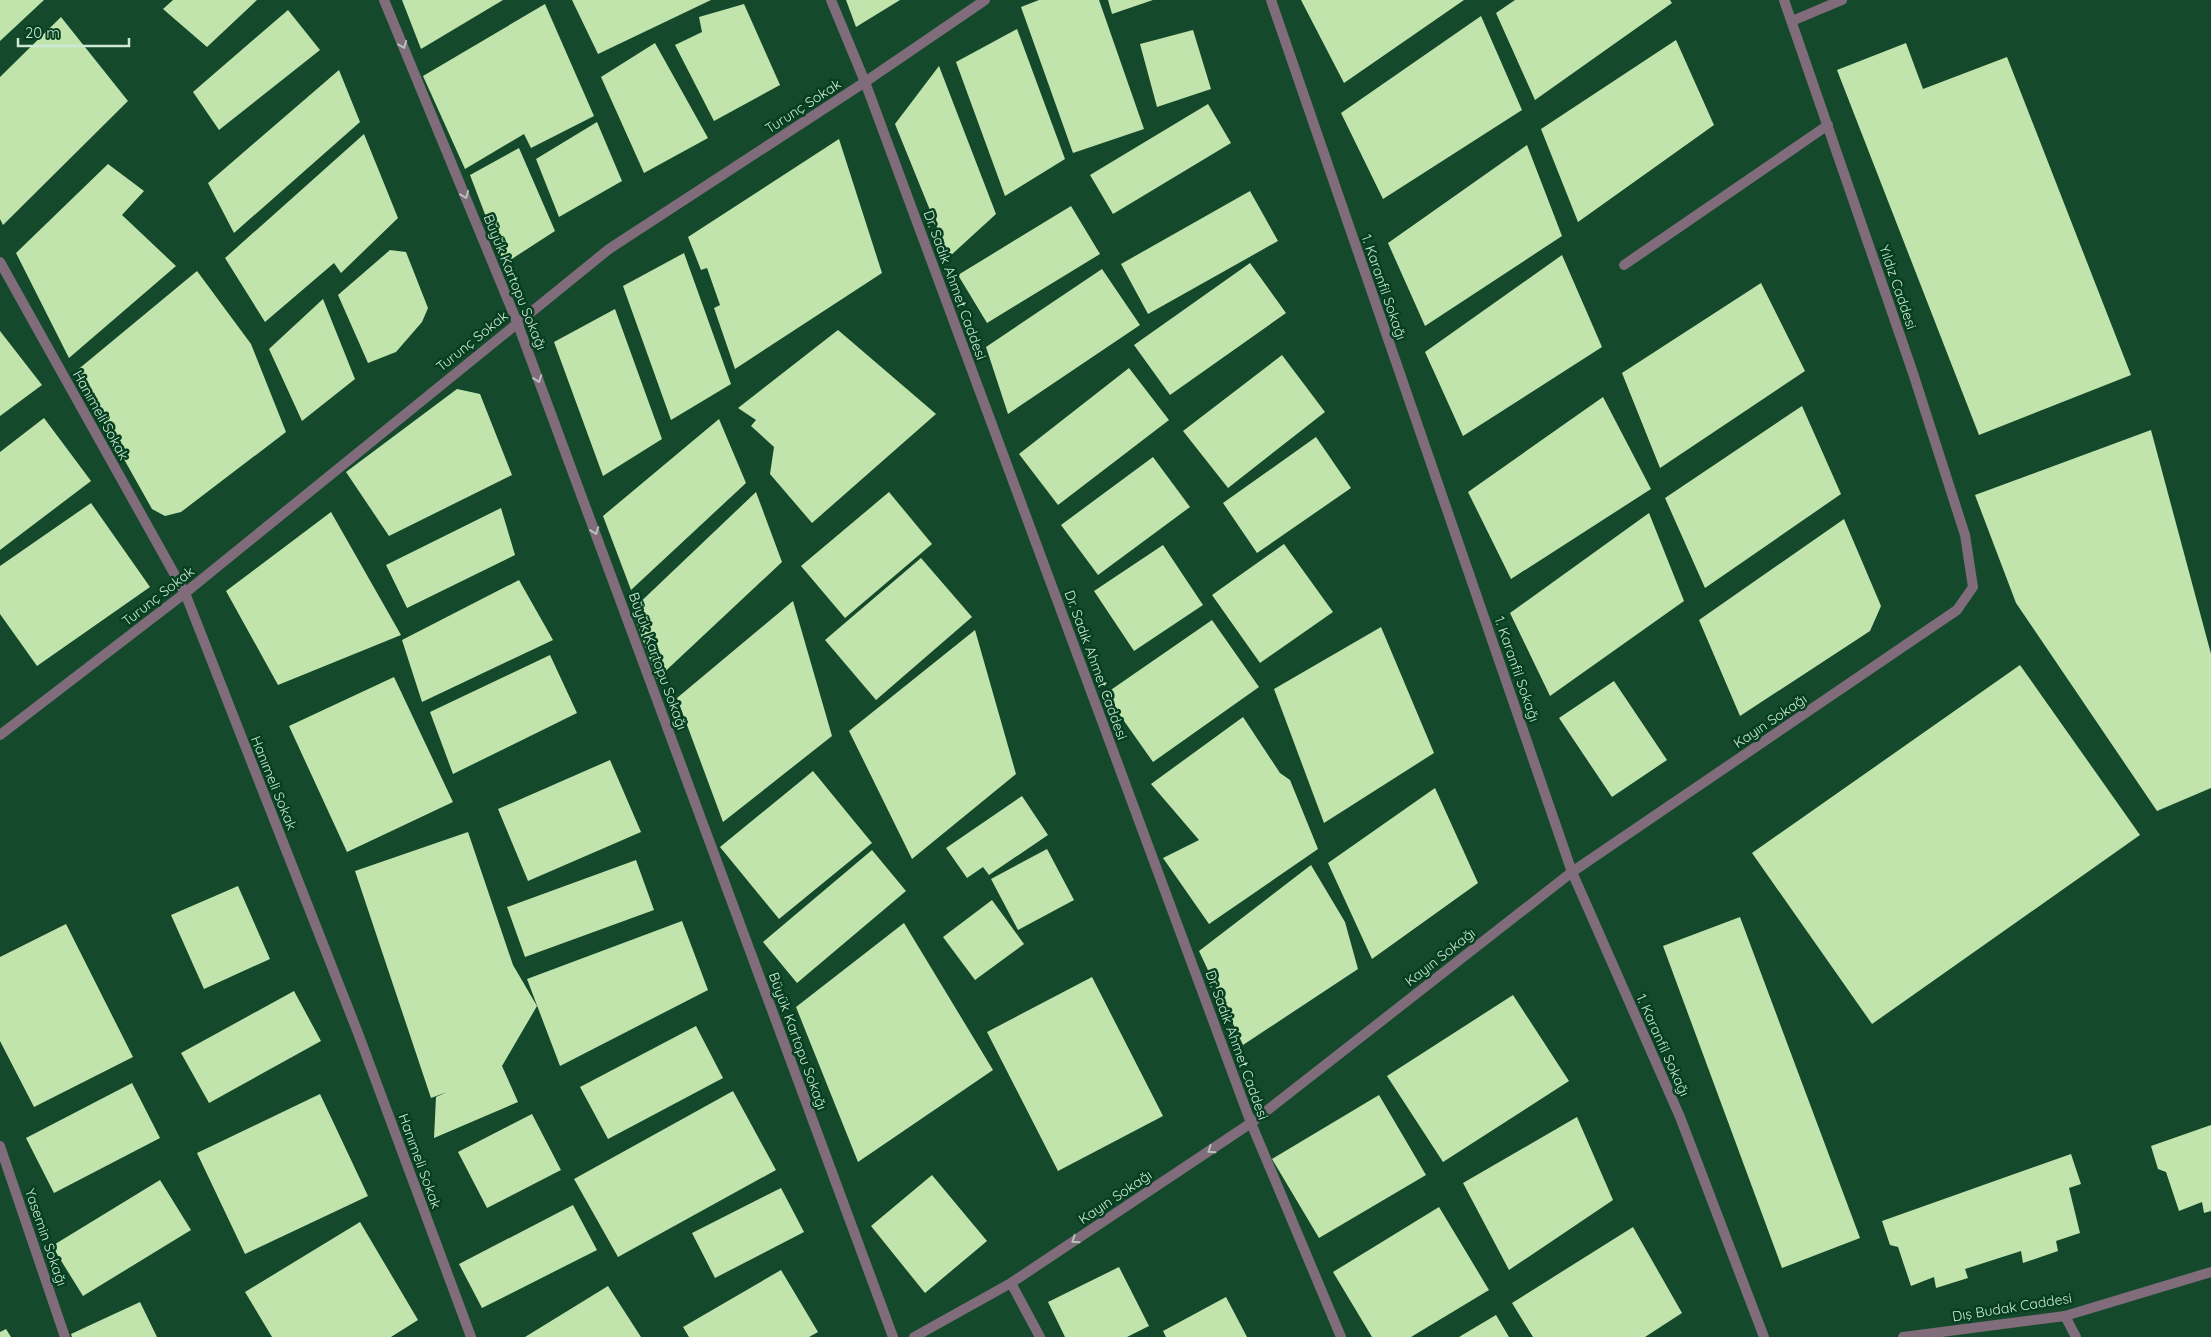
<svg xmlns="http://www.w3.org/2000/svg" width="2211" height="1337" font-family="Quicksand,sans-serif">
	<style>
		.building { fill: #c1e4ac }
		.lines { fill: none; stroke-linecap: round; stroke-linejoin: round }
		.service { stroke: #816c7c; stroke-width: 10 }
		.minor { stroke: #816c7c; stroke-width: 10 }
		.tertiary { stroke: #816c7c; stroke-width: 10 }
		.oneway { stroke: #b6c3ba }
		.labels { text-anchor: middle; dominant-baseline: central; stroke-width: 5; stroke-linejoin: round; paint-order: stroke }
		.street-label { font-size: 14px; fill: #cde8d4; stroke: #053f20 }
	</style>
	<rect width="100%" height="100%" fill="#144a2b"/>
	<path class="building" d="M0,0H44L0,41Z
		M173,0H257L207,47L163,9Z
		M402,0H503L421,49Z
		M572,0H711L598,54Z
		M846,0H900L856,27Z
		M1039,0H1099L1144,129L1073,153L1021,7Z
		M1108,0H1153L1112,14Z
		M1301,0H1464L1344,83Z
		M1515,0H1670L1672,3L1535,100L1496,13Z
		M545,4L594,116L531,148L524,134L465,169L423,76Z
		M744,4L780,85L714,121L675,45L702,32L699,17Z
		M288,10L320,50L219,130L193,92Z
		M1481,16L1522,110L1383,199L1341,113Z
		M61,17L128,101L3,225L0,219V77Z
		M1017,29L1065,159L1005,196L956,62Z
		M1193,30L1211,89L1157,107L1140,44Z
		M1676,40L1714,125L1578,222L1541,129Z
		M655,43L708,138L644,173L601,77Z
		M1906,43L1923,89L2007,57L2131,375L1979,435L1837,70Z
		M939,66L996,214L949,257L895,124Z
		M339,70L360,122L234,233L208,183Z
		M1208,104L1231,143L1113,214L1090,175Z
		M597,122L622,181L559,217L536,159Z
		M364,134L398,218L341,273L334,263L265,322L225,258Z
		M839,139L882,273L735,369L714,308L720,305L707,268L701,270L688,237Z
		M1527,145L1562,236L1425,326L1388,243Z
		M519,148L555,231L504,264L470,175Z
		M108,164L144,191L122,215L176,266L69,358L16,253Z
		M1250,191L1278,241L1148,314L1121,264Z
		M1071,206L1100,254L987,323L958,275Z
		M390,250L406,252L428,308L422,322L396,352L368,363L338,295Z
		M684,253L731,384L671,420L623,286Z
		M1562,255L1602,347L1463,436L1425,352Z
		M1250,263L1286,313L1170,395L1134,345Z
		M1102,269L1140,325L1008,414L986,347Z
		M197,271L251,344L286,432L181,512L165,516L152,509L75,372Z
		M1761,283L1805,371L1660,468L1622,373Z
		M323,299L355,379L302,421L269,349Z
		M615,309L662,439L603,476L554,342Z
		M838,330L936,414L812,523L770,474L774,447L751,426L756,420L738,408Z
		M0,331L42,385L0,416Z
		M1282,355L1325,412L1228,488L1183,431Z
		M1129,368L1169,420L1058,505L1019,454Z
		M457,389L480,394L512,475L389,536L346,472Z
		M1603,397L1651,489L1511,579L1468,492Z
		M1802,406L1841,494L1705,588L1665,498Z
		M44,418L91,481L0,550V452Z
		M719,419L746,483L631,590L603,516Z
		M2151,430L2211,654V788L2157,811L2016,603L1975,495Z
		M1316,437L1351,488L1257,553L1223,503Z
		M1153,457L1190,507L1098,575L1061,525Z
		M756,492L782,562L657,679L632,610Z
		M889,492L932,544L845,618L801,566Z
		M91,503L150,587L37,666L0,614V566Z
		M501,508L515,555L407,608L386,565Z
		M331,512L401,635L278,685L226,591Z
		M1649,513L1684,601L1550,696L1510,613Z
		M1844,519L1881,606L1870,631L1740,716L1699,620Z
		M1284,544L1333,612L1260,663L1212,595Z
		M1163,545L1203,605L1134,651L1094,591Z
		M921,558L972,617L876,700L825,640Z
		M519,580L553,640L422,702L402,640Z
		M793,601L832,736L723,822L677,698Z
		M1212,620L1259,687L1153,762L1105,694Z
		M1381,627L1434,753L1324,823L1274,689Z
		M975,630L1016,774L912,859L849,731Z
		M550,655L577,713L453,774L430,712Z
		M2020,665L2140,835L1872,1024L1752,853Z
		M394,677L453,802L347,852L289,726Z
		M1614,681L1667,760L1612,797L1559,718Z
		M1243,717L1280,773L1290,780L1318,849L1209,924L1163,858L1199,840L1151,784Z
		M610,760L641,832L528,881L498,809Z
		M813,771L872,843L779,919L720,847Z
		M1435,788L1478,883L1372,959L1328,863Z
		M1022,796L1048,835L989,875L983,867L967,878L946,848Z
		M468,832L513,965L537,1006L502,1066L518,1102L434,1138L436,1097L447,1092L431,1098L355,871Z
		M1047,849L1074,900L1018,930L991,879Z
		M872,850L906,891L797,983L763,942Z
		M636,860L654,910L525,957L507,907Z
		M1311,865L1345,922L1358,969L1243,1045L1199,951Z
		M238,886L270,959L204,989L171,915Z
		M992,900L1024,944L975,980L943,937Z
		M1740,917L1860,1238L1782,1268L1663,946Z
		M682,921L708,990L560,1066L527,979Z
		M904,923L993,1070L858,1162L796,1007Z
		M66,924L133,1057L34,1107L0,1041V957Z
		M1092,977L1163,1116L1058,1171L987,1032Z
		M294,991L321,1041L209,1103L181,1053Z
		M1513,995L1569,1081L1443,1162L1387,1076Z
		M696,1026L723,1078L608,1139L580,1087Z
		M132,1083L160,1138L54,1193L26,1138Z
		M733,1091L776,1170L618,1257L574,1179Z
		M320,1094L368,1196L245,1254L197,1153Z
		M1379,1095L1426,1175L1319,1238L1272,1159Z
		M532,1114L561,1170L487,1208L458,1152Z
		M1577,1117L1613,1200L1509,1270L1463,1183Z
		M2211,1125V1211L2204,1213L2202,1202L2179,1211L2166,1172L2158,1169L2151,1146Z
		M2071,1154L2081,1184L2069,1188L2080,1233L2056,1241L2058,1251L2023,1263L2021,1251L1965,1269L1968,1278L1936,1288L1934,1277L1911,1286L1898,1247L1890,1245L1882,1221Z
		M932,1175L987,1241L925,1293L871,1226Z
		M160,1180L191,1230L83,1296L52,1246Z
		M781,1188L804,1232L715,1278L692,1233Z
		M573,1205L597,1250L482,1308L459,1264Z
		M1439,1207L1489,1290L1411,1337H1372L1333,1272Z
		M360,1222L418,1320L391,1337H272L245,1292Z
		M1633,1227L1682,1313L1645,1337H1533L1512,1303Z
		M1119,1267L1149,1326L1127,1337H1065L1048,1302Z
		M781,1270L818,1332L809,1337H689L683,1327Z
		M608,1286L641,1337H525Z
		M1226,1297L1247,1337H1166L1163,1331Z
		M140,1302L157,1337H72L71,1334Z
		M1496,1315L1509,1337H1459Z
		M6,1329L11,1337H0V1332Z"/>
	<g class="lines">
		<path class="service" d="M1624,265L1828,125"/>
		<path class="minor" d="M384,0L517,322L893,1337
			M1271,0L1572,872L1680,1117L1764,1337
			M1792,21L1842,0
			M0,262L185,593L358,1033L471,1337
			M0,735L185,593L609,249L865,82L985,0
			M0,1146L65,1337
			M1011,1283L1040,1337
			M2065,1316L2076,1337
			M914,1337L1011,1283L1251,1123L1572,872L1957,610L1973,587L1965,535L1913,373L1784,0"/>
		<path class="tertiary" d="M831,0L865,82L1251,1123L1341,1337
			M1903,1337L2065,1316L2211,1272"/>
	</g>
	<defs><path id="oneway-chevron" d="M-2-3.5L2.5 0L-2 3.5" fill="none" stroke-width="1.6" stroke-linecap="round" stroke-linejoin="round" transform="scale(1.25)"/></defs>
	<g class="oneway">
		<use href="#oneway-chevron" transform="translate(403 45) rotate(68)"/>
		<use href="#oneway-chevron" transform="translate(465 195) rotate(68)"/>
		<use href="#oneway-chevron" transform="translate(538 379) rotate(70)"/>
		<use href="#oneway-chevron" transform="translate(595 531) rotate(70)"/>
		<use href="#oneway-chevron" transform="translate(1211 1150) rotate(146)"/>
		<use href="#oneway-chevron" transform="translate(1075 1240) rotate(146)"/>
	</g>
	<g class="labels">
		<g class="street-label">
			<text transform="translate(803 106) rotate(-33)">Turunç Sokak</text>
			<text transform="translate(515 282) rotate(68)">Büyük Kartopu Sokağı</text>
			<text transform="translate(955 285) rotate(70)">Dr. Sadık Ahmet Caddesi</text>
			<text transform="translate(1384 287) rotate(71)">1. Karanfil Sokağı</text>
			<text transform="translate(1898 287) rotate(71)">Yıldız Caddesi</text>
			<text transform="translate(472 341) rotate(-39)">Turunç Sokak</text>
			<text transform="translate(101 415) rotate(61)">Hanımeli Sokak</text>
			<text transform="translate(158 596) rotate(-38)">Turunç Sokak</text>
			<text transform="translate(658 661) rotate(70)">Büyük Kartopu Sokağı</text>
			<text transform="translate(1096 665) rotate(70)">Dr. Sadık Ahmet Caddesi</text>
			<text transform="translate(1517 669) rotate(71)">1. Karanfil Sokağı</text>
			<text transform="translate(1770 721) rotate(-34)">Kayın Sokağı</text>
			<text transform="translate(274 783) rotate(68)">Hanımeli Sokak</text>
			<text transform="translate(1440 957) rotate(-38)">Kayın Sokağı</text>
			<text transform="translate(798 1041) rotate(70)">Büyük Kartopu Sokağı</text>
			<text transform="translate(1237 1045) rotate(70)">Dr. Sadık Ahmet Caddesi</text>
			<text transform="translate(1663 1045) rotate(66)">1. Karanfil Sokağı</text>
			<text transform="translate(420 1161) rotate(70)">Hanımeli Sokak</text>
			<text transform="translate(1115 1197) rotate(-34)">Kayın Sokağı</text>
			<text transform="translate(46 1237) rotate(71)">Yasemin Sokağı</text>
			<text transform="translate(2012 1307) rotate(-9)">Dış Budak Caddesi</text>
		</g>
	</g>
	<path d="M18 38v8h111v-8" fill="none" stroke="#cde8d4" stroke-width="2.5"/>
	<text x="25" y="38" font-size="15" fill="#cde8d4" stroke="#053f20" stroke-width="4" paint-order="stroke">20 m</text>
</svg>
